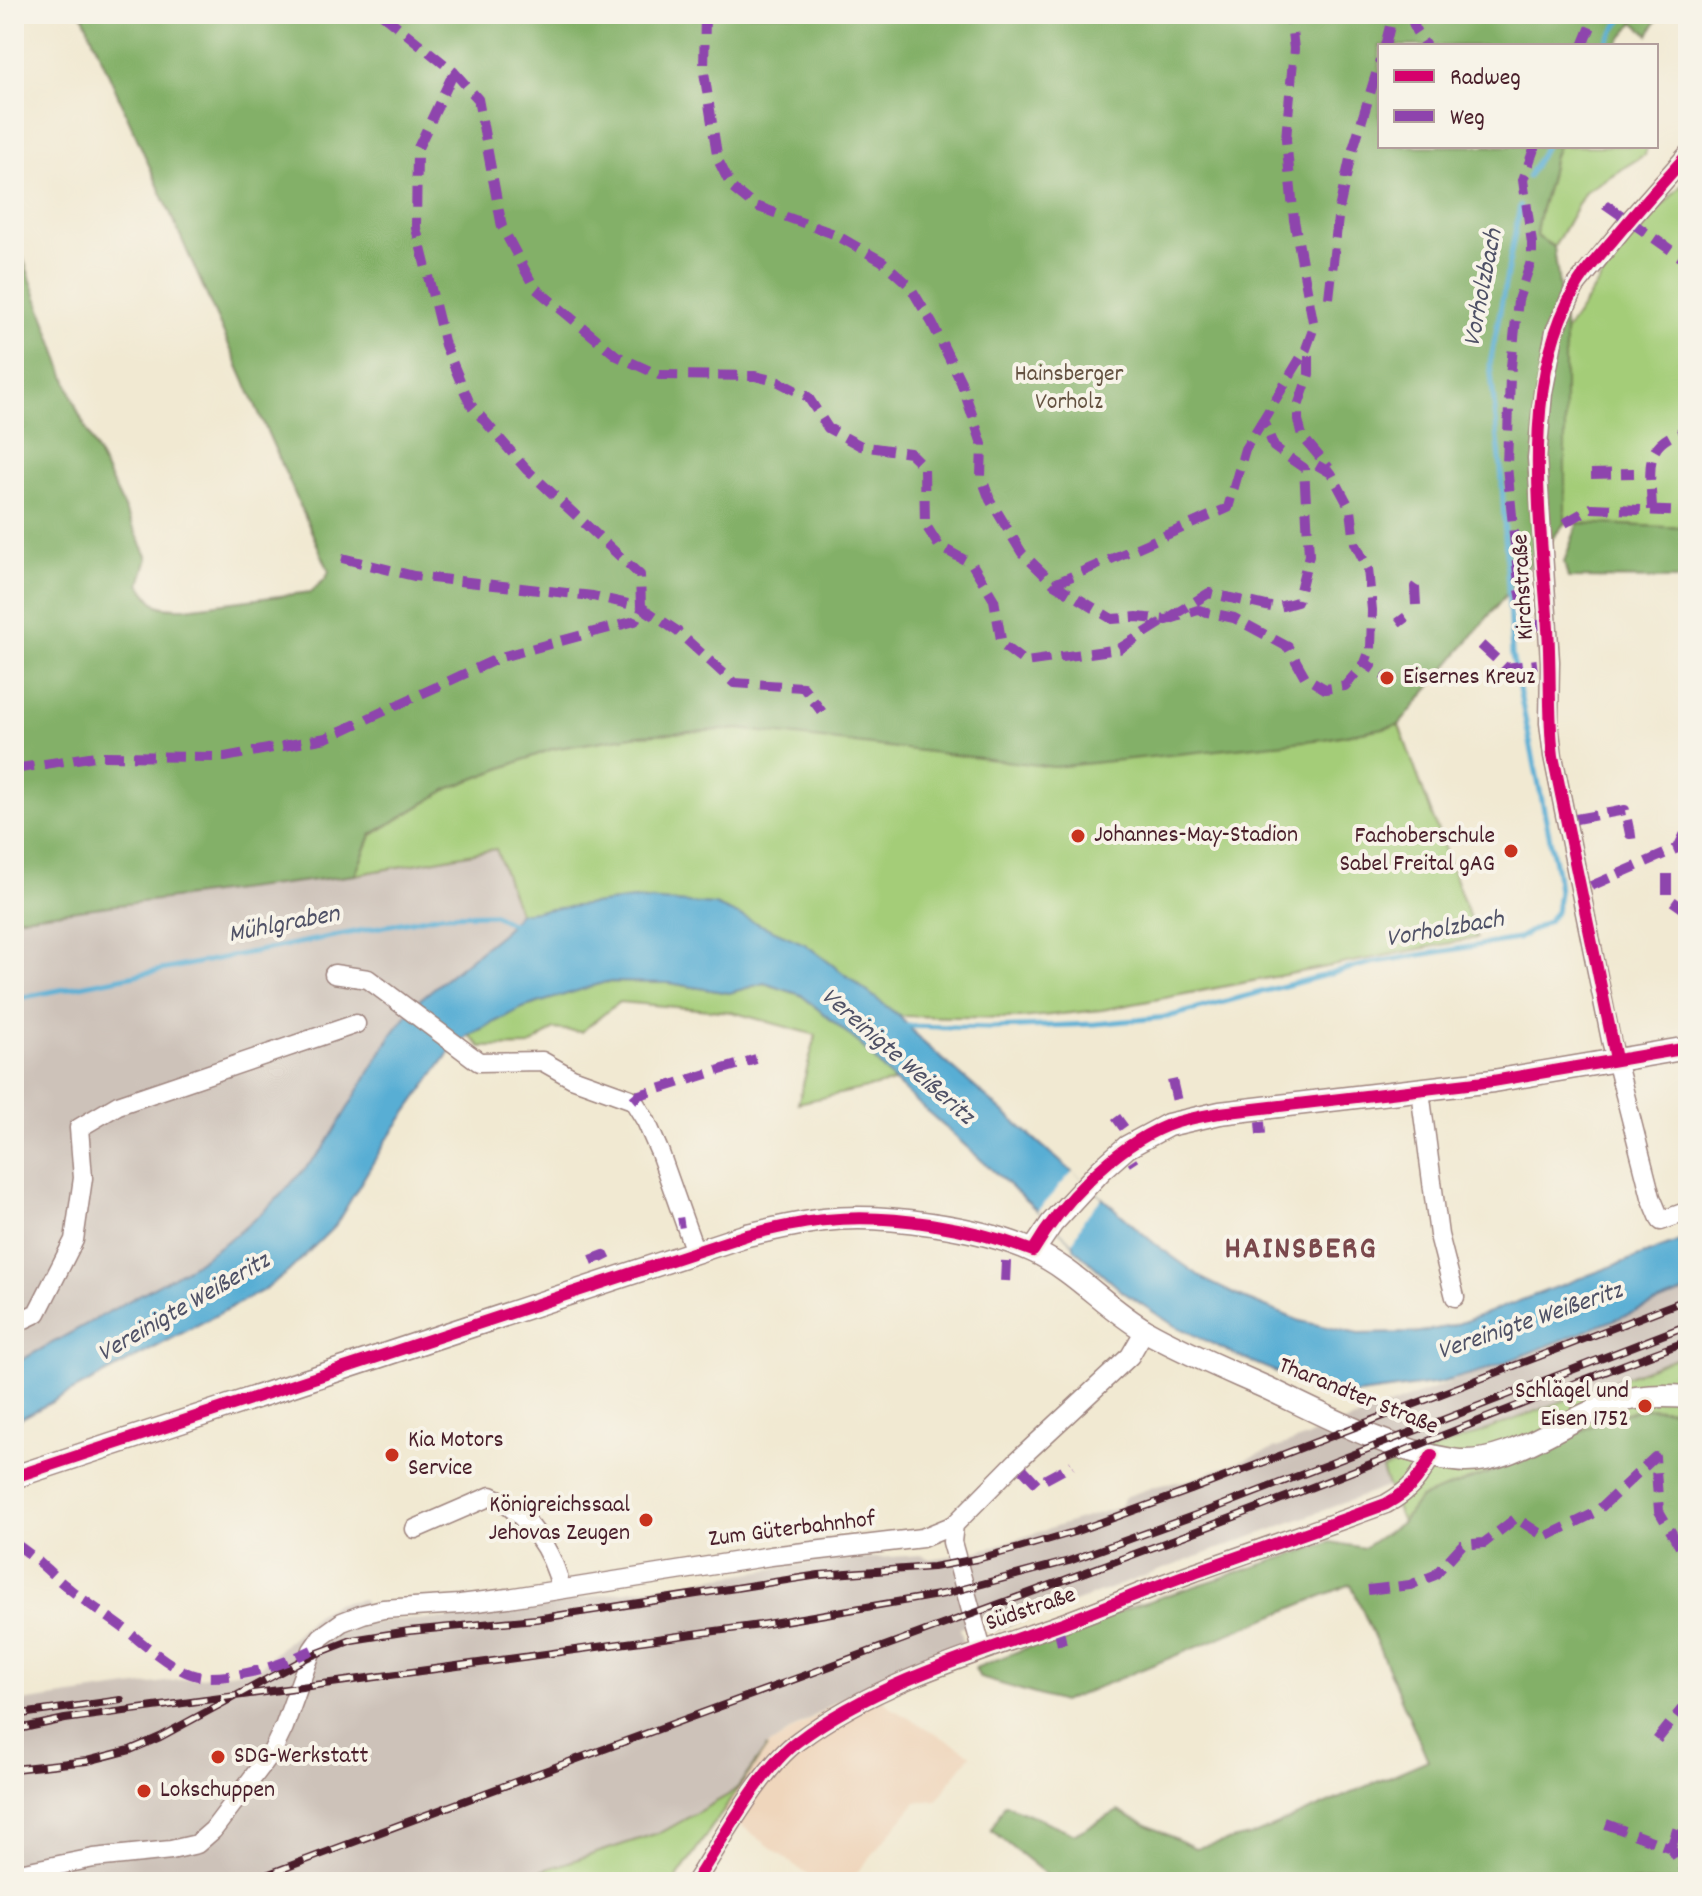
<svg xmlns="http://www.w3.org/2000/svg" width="1702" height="1896" font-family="Dekko,sans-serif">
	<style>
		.built { fill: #efd6bc }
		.industrial { fill: #cdc2b9 }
		.green { fill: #a4cd78; stroke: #777652; stroke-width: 2 }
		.forest { fill: #83b068; stroke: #66684a; stroke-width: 2 }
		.water { fill: #58aed4; stroke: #516680; stroke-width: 2 }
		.pier { fill: #f1e9d2 }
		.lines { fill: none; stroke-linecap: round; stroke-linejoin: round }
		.stream { stroke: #58aed4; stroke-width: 5 }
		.minor-casing { stroke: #9e847e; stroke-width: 21 }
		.major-casing { stroke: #9e847e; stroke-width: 25 }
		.minor { stroke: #fff; stroke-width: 18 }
		.major { stroke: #fff; stroke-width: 22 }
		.rail-casing { stroke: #4a1f2b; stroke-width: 8 }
		.rail { stroke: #f7f3e8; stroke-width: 5; stroke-dasharray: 15; stroke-linecap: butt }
		.quiet { stroke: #8e44ad; stroke-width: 10; stroke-dasharray: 20 10; stroke-linecap: butt }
		.cycleway-casing { stroke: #f7f3e8; stroke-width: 17 }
		.cycleway { stroke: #d6006c; stroke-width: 12 }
		.poi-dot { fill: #c8321e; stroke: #f7f3e8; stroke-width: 3 }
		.labels { text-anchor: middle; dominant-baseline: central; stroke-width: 8; stroke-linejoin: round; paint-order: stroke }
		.park-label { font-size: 24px; fill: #655342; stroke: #f7f3e8 }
		.street-label { font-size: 24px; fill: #4a1f2b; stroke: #f7f3e8 }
		.poi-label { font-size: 24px; fill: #4a1f2b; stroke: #f7f3e8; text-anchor: start }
		.water-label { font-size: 26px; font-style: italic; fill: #4f5166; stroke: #f7f3e8 }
		.district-label { font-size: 32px; font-weight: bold; letter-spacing: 2px; fill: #7b494d; stroke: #f7f3e8 }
	</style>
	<rect width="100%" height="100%" fill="#f7f3e8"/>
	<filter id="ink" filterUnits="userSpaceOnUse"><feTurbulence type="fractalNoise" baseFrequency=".0125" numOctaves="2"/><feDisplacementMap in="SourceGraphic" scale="16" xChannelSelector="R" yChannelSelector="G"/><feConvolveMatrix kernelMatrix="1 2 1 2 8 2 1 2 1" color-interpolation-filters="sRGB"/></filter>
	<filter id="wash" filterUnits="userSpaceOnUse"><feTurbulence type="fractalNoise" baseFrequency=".006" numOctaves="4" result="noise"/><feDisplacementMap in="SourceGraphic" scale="32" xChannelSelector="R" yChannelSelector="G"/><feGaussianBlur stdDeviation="1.8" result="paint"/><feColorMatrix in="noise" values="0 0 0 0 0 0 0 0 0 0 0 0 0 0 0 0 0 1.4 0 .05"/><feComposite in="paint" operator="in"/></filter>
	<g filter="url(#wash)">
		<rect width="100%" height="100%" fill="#f1e9d2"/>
		<path class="built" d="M867,1684L893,1709L971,1754L937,1800L916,1802L851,1880L817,1882L722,1811L767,1747Z"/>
		<path class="industrial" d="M496,849L519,913L502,933L418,1002L392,1034L324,1148L274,1202L237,1234L190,1267L14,1364V918L355,875Z
			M1688,1292V1353L1383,1470L1387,1487L995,1631L989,1618L960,1628L964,1645L903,1668L832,1704L767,1747L737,1788L728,1795L664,1831L507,1882H14V1703L258,1669L319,1612L335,1604L363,1599L369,1624L390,1620L446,1619L818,1562L921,1555L930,1559L976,1552L1119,1507L1125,1497L1156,1486L1188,1480L1315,1434Z"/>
		<path class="green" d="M1558,146H1648L1644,155L1585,192L1554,247L1536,236C1537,213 1547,194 1551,171C1553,161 1553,155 1558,146Z
			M1688,178V528L1565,523V332L1619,252Z
			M1399,725L1477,938L1102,1010L1021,1018L899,1016L805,944L556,909L519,913L496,849L355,875L371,836L450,788L552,749L639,735L738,729L1324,739Z
			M605,982L669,983L729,993L764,983L801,995L859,1043L895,1082L798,1103L816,1035L732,1012L619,1002L581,1032L554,1029L530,1046L481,1047L469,1035L522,1008Z
			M1688,1353V1411L1647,1408L1611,1417L1504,1467L1420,1498L1402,1522L1382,1470Z
			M767,1747L674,1882H507L664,1831L728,1795L737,1788Z"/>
		<path class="forest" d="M82,14H1660L1649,35L1634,22L1616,46H1380V146H1558C1553,155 1553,161 1551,171C1547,194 1537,212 1536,236L1554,247L1565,332V523L1399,725L1324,739L1054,767L738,729L639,735L552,749L450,788L371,835L355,875L14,918V233L78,412L148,558L140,584C155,607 158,609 185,608L311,592L326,578L329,571Z
			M1578,523L1688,528V597L1685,579L1568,578L1564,562Z
			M1647,1408L1688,1411V1882H1048V1876L991,1830L1005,1804L1075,1834L1118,1811L1195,1848L1254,1835L1428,1760L1351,1584L1062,1702L980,1678L975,1668L1134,1606L1331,1542L1364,1548L1402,1522L1420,1498L1504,1467L1611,1417Z"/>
		<path class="water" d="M633,899L715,905L805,944L899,1016L924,1043L1155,1244L1205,1280L1236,1295L1300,1321L1358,1334L1414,1333L1452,1326L1688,1238V1291L1485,1370L1440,1383L1337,1397L1240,1357L1175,1326L1123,1292L1075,1249L1073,1243L895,1082L859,1043L801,995L764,983L729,993L669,983L606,982L522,1008L469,1035L451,1050L386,1141L335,1226L288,1272L262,1291L14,1422V1364L190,1267L237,1234L274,1202L324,1148L392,1034L418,1001L502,933L519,913Z"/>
		<path class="pier" d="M1073,1171L1102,1198L1084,1219L1073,1243L1037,1211Z"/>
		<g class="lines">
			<path class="stream" d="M1604,46L1625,14
				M1528,177L1545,146
				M14,999L441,915L492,914L516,926
				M903,1026L992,1028L1095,1024L1167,1017L1371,963L1517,939L1548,921L1556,912L1559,892L1557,873L1512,655L1501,468L1490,364L1520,206"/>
		</g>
	</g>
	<g filter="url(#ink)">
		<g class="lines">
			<defs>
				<path id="minor" d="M1688,154L1629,221L1575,287L1555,331L1543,393L1537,458L1550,661L1549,723L1553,756L1611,1040L1651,1197L1661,1221L1688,1211
					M334,974L368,979L479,1062L542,1061L572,1078L633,1100L646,1121L660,1153L695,1252
					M1420,1091L1439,1235L1455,1297
					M14,1324L37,1313L74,1240L83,1178L79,1128L118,1105L356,1024
					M954,1525L952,1542L982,1650
					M415,1529L491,1496C526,1511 554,1552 561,1589
					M14,1874L94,1858L171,1850L197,1844L213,1830L272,1752L284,1727L312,1650L321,1637L342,1622L363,1614L383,1609L460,1604L508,1598L771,1556L922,1538L954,1525L1016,1462L1130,1356L1145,1330
					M695,1882C721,1842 761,1768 798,1741C872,1685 971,1655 1057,1625C1102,1609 1147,1589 1192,1573C1257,1550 1321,1528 1386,1504C1411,1490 1418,1480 1432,1455"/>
				<path id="major" d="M1033,1251L1052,1223L1101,1170L1127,1147L1168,1125L1220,1113L1493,1081L1688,1048
					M14,1477L747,1235C773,1229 799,1223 824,1220C881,1213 981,1227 1033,1251C1075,1270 1106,1308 1146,1331C1185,1353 1227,1370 1267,1388C1326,1416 1388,1450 1453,1460C1508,1469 1564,1418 1616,1402C1640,1395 1664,1395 1688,1397"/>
			</defs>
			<use href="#minor" class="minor-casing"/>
			<use href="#major" class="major-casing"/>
			<use href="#minor" class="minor"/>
			<use href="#major" class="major"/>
			<defs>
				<path id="rail" d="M14,1715L121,1700
					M14,1730L65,1719L760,1625L944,1594L1069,1561L1215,1508L1688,1325
					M14,1769L87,1761L130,1750L160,1737L308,1657L352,1640L409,1631L536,1619L819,1575L933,1567L977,1559L1019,1548L1074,1532L1191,1490L1688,1299
					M248,1882C576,1757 906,1640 1234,1517C1386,1460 1535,1396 1688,1341"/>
			</defs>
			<use href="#rail" class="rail-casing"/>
			<use href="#rail" class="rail"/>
			<path class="quiet" d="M382,14L454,72L478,99L502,227L534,287L617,356L659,375L755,376L779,382L808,397L828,428L861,446L910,453L924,467L925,524L939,546L972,564L994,600L1002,645L1025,662L1119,649L1209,593L1275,608L1297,602L1309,555L1304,468L1274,447L1263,420L1306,349L1314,327L1294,220L1286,139L1294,49L1290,14
				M705,14L704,72L712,123L718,160L732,188L753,205L834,234L882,261L909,285L932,323L961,382L982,444L981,476L990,500L1022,553L1054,584L1112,619L1137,617L1167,620L1198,610L1234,618L1288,647L1305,677L1325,689L1345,686L1365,663
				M1410,14L1416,31L1426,46
				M1385,46L1393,14
				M1583,46L1596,14
				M1535,146L1523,180L1532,243V259L1518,300L1510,376L1507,466L1519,584L1525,618L1534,625H1548
				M1605,204L1688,262
				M1329,298L1339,209L1350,159L1380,61
				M1309,356V374L1298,406V420L1302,436L1329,468
				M1317,465L1331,473L1351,510L1355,543L1368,569L1372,610L1371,650
				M1591,474L1634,473
				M1652,510C1651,470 1640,443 1688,430
				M1565,523L1591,508L1688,512
				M342,558L414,576L593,596L641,607L677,631L734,683L803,687L822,712
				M1054,584L1228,508L1245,449L1263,420
				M1416,605L1415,587L1420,580
				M1398,623L1406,617
				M1481,645L1506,668L1537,664
				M1368,655L1365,663L1387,678
				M14,769L95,756L225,757L326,738L501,657L635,621L641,607L640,575L526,469L470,404L445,345L416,228L417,150L454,72
				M1576,819L1625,810L1630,834L1645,832
				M1667,874V897L1688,912
				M1591,886L1678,848L1688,827
				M1685,1060L1688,1076
				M1172,1080L1178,1106
				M633,1100L639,1095L756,1059
				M1116,1117L1124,1128
				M1260,1122L1261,1134
				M1132,1161L1134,1164
				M678,1223L684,1222
				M591,1260L604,1255L607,1261
				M1006,1261L1005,1283L1010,1287
				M1023,1469L1037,1484L1072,1465
				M14,1543C34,1555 48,1572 66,1586C87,1604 110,1617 131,1634C150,1649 180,1676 205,1677C242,1678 279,1666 312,1650
				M1368,1590L1410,1585L1435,1575L1462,1545L1484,1543L1516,1518L1545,1537L1595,1513L1655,1457L1659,1511L1688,1561
				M1058,1625L1062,1645L1058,1650
				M1657,1740L1688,1701
				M1606,1824L1671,1848L1688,1875
				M1671,1848L1679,1824L1688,1819"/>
			<defs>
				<path id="cycleway" d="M1616,1059L1553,756C1548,714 1551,671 1548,629C1541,523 1519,385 1575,289C1584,272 1599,256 1612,241C1637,211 1662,183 1688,154
					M14,1477L747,1235C773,1229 800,1222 826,1220C891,1213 973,1228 1033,1251C1061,1203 1114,1147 1166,1126C1183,1119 1202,1116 1220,1113L1493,1081L1688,1048
					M695,1882C721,1842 761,1768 798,1741C872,1685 971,1655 1057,1625C1102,1609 1147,1589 1192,1573C1257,1550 1321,1528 1386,1504C1411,1490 1418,1480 1432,1455"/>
			</defs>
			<use href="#cycleway" class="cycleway-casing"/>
			<use href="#cycleway" class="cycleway"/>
		</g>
	</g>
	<g class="poi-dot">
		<circle cx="1387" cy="678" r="8"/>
		<circle cx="1078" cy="836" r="8"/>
		<circle cx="1511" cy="851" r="8"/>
		<circle cx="1645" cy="1406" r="8"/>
		<circle cx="392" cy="1455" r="8"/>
		<circle cx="646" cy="1520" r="8"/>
		<circle cx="218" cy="1757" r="8"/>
		<circle cx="144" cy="1791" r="8"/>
	</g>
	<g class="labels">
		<g class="park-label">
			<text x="1069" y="375">Hainsberger<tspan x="1069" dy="28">Vorholz</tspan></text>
		</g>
		<g class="street-label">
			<text transform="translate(1524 587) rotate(-93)">Kirchstraße</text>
			<text transform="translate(1358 1397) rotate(22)">Tharandter Straße</text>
			<text transform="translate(792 1530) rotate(-7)">Zum Güterbahnhof</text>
			<text transform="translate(1031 1610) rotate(-19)">Südstraße</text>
		</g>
		<g class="poi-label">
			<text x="1403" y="678">Eisernes Kreuz</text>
			<text x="1094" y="836">Johannes-May-Stadion</text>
			<text x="1495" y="837" text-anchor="end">Fachoberschule<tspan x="1495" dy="28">Sabel Freital gAG</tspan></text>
			<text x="1629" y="1392" text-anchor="end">Schlägel und<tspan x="1629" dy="28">Eisen 1752</tspan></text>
			<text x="408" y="1441">Kia Motors<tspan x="408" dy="28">Service</tspan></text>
			<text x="630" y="1506" text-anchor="end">Königreichssaal<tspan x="630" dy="28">Jehovas Zeugen</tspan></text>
			<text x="234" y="1757">SDG-Werkstatt</text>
			<text x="160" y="1791">Lokschuppen</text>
		</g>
		<g class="water-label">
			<text transform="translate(1484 288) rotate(-79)">Vorholzbach</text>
			<text transform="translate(284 925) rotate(-11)">Mühlgraben</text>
			<text transform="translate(1445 930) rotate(-10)">Vorholzbach</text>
			<text transform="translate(897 1057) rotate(41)">Vereinigte Weißeritz</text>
			<text transform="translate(184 1308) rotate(-30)">Vereinigte Weißeritz</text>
			<text transform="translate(1530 1322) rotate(-19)">Vereinigte Weißeritz</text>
		</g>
		<g class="district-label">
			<text x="1301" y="1251">HAINSBERG</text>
		</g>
	</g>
	<rect width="1702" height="1896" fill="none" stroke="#f7f3e8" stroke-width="48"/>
	<rect x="1378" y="44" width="280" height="104" fill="#f7f3e8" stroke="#b29e9c" stroke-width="2"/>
	<rect x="1394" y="70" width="40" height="12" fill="#d6006c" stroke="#b29e9c" stroke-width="2"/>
	<text x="1450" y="84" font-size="24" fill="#4a1f2b">Radweg</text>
	<rect x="1394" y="110" width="40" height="12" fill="#8e44ad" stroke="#b29e9c" stroke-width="2"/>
	<text x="1450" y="124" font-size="24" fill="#4a1f2b">Weg</text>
</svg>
